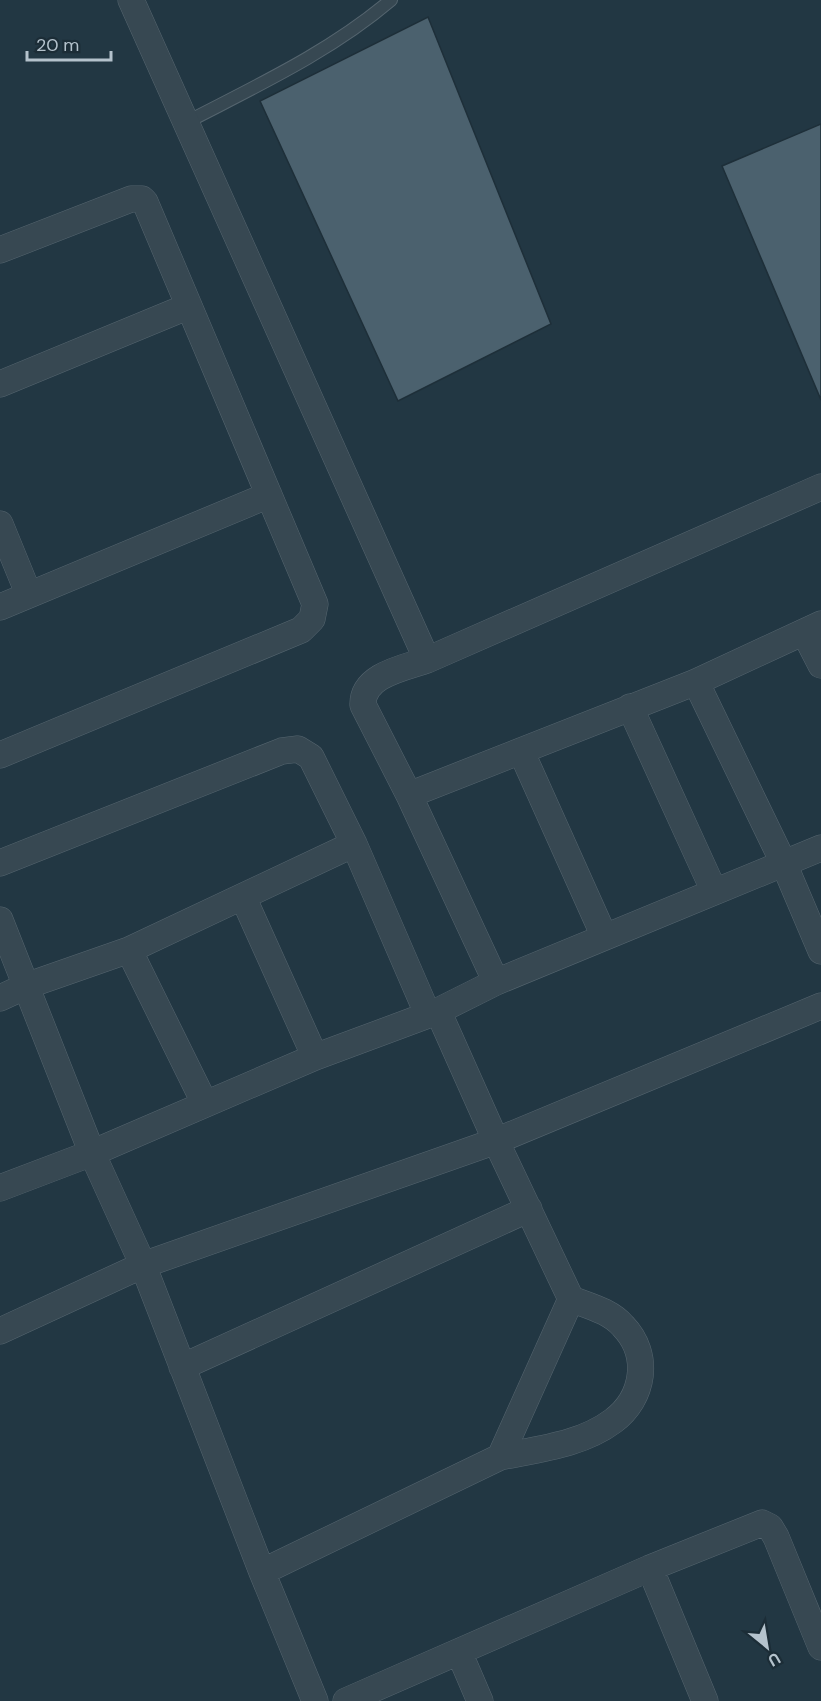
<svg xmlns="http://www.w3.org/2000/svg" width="821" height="1701" font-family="'DM Sans',sans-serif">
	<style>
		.building { fill: #4b616e; stroke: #1e2f39; stroke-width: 1.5 }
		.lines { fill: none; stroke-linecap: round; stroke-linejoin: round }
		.lane-casing { stroke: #55656f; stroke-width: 14 }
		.street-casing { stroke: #55656f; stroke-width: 27 }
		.lane { stroke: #374852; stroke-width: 12 }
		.street { stroke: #374852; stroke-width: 26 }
	</style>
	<rect width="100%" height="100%" fill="#223743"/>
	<path class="building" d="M428,17L551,324L398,401L260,101Z
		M821,124V400L722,166Z"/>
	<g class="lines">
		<defs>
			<path id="lane" d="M185,123C256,86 330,52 391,0"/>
			<path id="street" d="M131,0L427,660
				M0,250L131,199H142L145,202L315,604L312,619L301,630L0,755
				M0,384L189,306
				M0,524L29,595
				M0,607L269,495
				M804,632L821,665
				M696,682L784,864L821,951
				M630,707L714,891
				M521,751L604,936
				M409,795L696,682L821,624
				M0,863L282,751L298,749L311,757L354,844L428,1015L315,1057L92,1153L0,1188
				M243,897L315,1057
				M0,920L92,1153L143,1265L262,1572L315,1701
				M129,950L205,1104
				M496,982L409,795L363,705C362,675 404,668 427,660L821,487
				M0,998L26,986L129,950L354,844
				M0,1331L143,1265L496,1141L438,1011L496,982L821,848
				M182,1367L529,1209
				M500,1457C538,1449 581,1445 613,1421C644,1398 651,1355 623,1326C610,1311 589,1306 571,1299
				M650,1568L705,1701
				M262,1572L500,1457L571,1299L496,1141L821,1006
				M459,1652L480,1701
				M346,1701L650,1568L762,1523L770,1527L776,1537L821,1647"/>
		</defs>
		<use href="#lane" class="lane-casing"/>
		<use href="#street" class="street-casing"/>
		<use href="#lane" class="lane"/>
		<use href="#street" class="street"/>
	</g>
	<g transform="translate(767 1647) rotate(150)" stroke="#1c2d37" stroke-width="4.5" paint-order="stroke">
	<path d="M0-4.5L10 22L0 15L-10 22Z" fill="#b4c2cc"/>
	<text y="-9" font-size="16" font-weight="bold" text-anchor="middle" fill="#b4c2cc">U</text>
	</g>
	<path d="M27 51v9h84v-9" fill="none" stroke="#b4c2cc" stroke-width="3"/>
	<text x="36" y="51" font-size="18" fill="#b4c2cc" stroke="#1c2d37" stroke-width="4.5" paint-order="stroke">20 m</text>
</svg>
